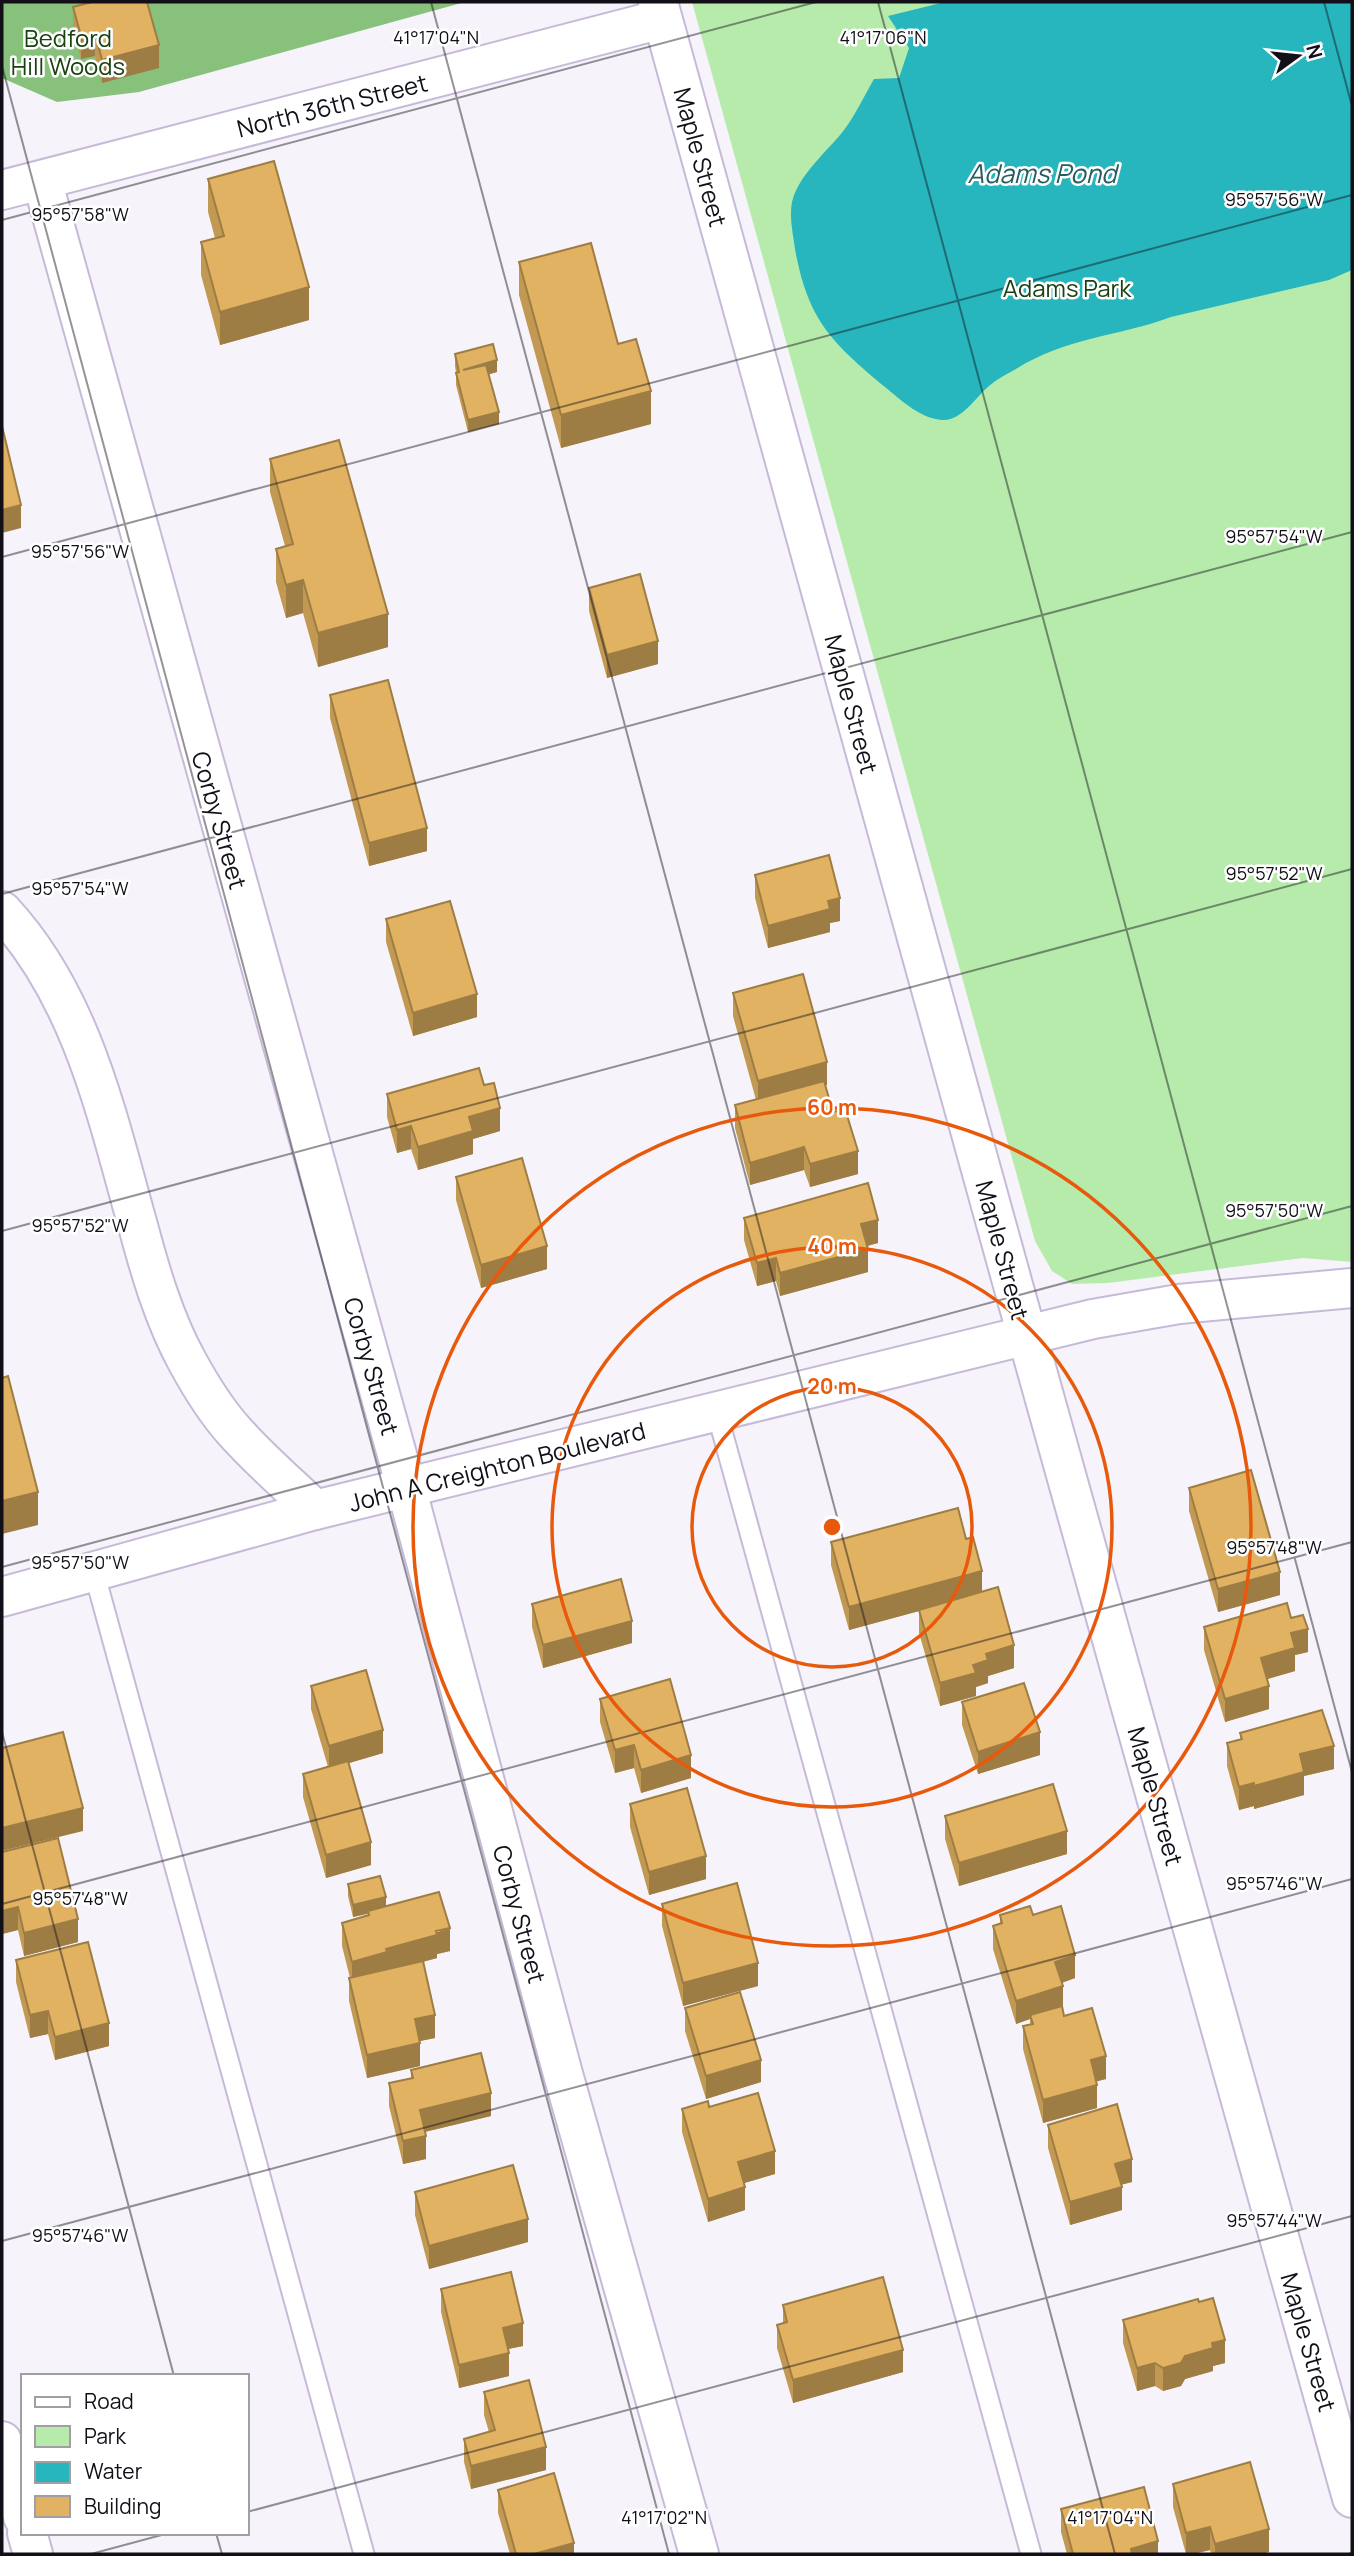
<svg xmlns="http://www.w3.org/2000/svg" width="1354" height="2556" font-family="Manrope,sans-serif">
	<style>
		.green { fill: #b7ebac }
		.forest { fill: #87c17c }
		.water { fill: #27b6be }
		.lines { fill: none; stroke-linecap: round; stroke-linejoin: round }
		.lane-casing { stroke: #c6bad8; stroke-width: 23 }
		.street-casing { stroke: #c6bad8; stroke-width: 42 }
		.secondary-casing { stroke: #c6bad8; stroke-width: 42 }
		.lane { stroke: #fff; stroke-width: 19 }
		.street { stroke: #fff; stroke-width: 38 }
		.secondary { stroke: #fff; stroke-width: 38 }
		.wall { fill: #c29953 }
		.shaded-wall { fill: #9e7d44 }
		.building { fill: #e1b261; stroke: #9e7d44; stroke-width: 2 }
		.ticks { fill: none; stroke: #130f19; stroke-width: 2; stroke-opacity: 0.45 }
		.ring { fill: none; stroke: #e8590c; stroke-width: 3.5 }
		.labels { text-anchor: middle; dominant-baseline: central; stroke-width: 5; stroke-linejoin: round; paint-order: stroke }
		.park-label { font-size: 24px; fill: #1a4112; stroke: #fff }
		.street-label { font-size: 24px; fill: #130f19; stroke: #fff }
		.water-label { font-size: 26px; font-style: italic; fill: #275d60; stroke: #fff }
		.ticks-label { font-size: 18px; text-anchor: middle; fill: #130f19; stroke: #fff; stroke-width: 5; stroke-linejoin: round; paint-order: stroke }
		.centre { fill: #e8590c; stroke: #fff; stroke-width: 3.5 }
		.ring-label { font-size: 21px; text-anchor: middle; font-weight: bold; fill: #e8590c; stroke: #fff; stroke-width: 5; stroke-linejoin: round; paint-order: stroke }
	</style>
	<rect width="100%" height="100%" fill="#f6f4fa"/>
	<path class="green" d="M692,2H1352V1262L1303,1258L1108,1283L1072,1284L1052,1271L1035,1241Z"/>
	<path class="forest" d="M2,2H465L139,92L57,102L2,78Z"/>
	<path class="water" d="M945,2H1352V270L1329,280L1171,317C1117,337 1067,337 1016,369C1007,374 997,379 989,386C976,397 962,420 944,420C922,420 901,400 885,387C831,342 808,320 795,249C793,233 789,218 792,202C799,174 827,152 844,130C856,114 864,96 874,79L899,78L909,48L888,16Z"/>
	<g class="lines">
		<defs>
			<path id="lane" d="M717,1413L1031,2554
				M94,1572L364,2554"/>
			<path id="street" d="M658,2L1013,1285L1352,2498
				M42,180L406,1487L563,2074L699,2554
				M2,190L662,19
				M2,1597L315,1510
				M2,2441L23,2517
				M27,2533L33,2554"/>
			<path id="secondary" d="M2,911C82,997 107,1116 138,1226C150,1271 164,1319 187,1361C200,1385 216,1411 235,1432C259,1459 288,1484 315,1510L1093,1319L1179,1304L1352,1288"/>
		</defs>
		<use href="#lane" class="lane-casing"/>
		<use href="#street" class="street-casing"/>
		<use href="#secondary" class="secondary-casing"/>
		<use href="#lane" class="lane"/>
		<use href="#street" class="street"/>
		<use href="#secondary" class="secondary"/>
	</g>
	<path class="wall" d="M73,7L159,68L102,83L95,56L81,59L73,30Z
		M208,179L309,320L220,345L201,275V242L215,238L208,212Z
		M519,262L618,344L651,424L561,448L519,295Z
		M455,354L497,372L489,374L499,424L468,432L456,385V373L455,366Z
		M270,459L388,647L318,667L303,613L286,618L276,582V549L285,546L270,492Z
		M589,588L658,664L607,678L589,611Z
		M330,695L427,851L369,866L330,718Z
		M755,875L840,921L830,923V932L768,948L755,898Z
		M386,919L477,1017L413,1036L386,942Z
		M733,993L827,1085H825L833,1112L858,1174L810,1187L804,1170L750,1185L735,1128V1105L756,1100L733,1016Z
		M484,1085L500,1131L473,1139V1154L418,1170L411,1149L397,1153L387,1117V1094Z
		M456,1177L547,1269L481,1288L456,1200Z
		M744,1218L878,1243L868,1246V1272L780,1296L776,1281L757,1286L744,1240Z
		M1189,1488L1280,1595L1218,1612L1189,1511Z
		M966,1539L982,1591L1014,1668L988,1676V1683L976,1687V1696L940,1706L919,1633V1611L849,1630L831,1565V1542Z
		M532,1604L632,1643L543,1668L532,1627Z
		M1291,1618L1308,1652L1295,1655V1671L1267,1679L1269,1709L1225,1722L1204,1650V1627Z
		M311,1686L383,1753L349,1763L371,1865L326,1878L303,1797V1774L328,1767L311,1709Z
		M600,1699L691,1778L641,1793L634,1768L615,1773L600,1722Z
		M962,1702L1040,1755L978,1774L962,1725Z
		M1240,1733L1334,1769L1304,1776V1795L1254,1809V1806L1239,1810L1227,1766V1743L1240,1740Z
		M630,1804L706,1879L649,1895L630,1827Z
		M945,1816L1067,1854L959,1886L945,1839Z
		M2,1852L78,1942L24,1956L18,1930L2,1934Z
		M348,1884L386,1906L450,1951L437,1954V1958L423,1962L435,2038L420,2041V2066L367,2078L349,2001V1978H350L342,1946V1923L368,1916V1914L353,1917L348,1896Z
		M662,1904L758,1986L683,2006L662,1926Z
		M1000,1915L1075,1978L1062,1983L1063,2010L1064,2016L1106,2079L1096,2081L1097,2108L1043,2123L1023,2049V2026L1030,2024V2019L1016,2024L993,1949V1926L1000,1923Z
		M16,1960L109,2046L55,2060L48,2034L30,2038L16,1982Z
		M685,2008L761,2082L706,2099L685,2031Z
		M411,2070L491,2116L425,2132L426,2159L403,2164L389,2106V2083L411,2078Z
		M709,2107L775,2174L744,2183L745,2210L708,2222L682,2132V2109Z
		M1048,2125L1132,2182L1121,2185L1122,2210L1070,2225L1048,2148Z
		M415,2192L528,2242L429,2269L415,2215Z
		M441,2289L523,2346L508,2349L509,2376L459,2388L441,2312Z
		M783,2305L903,2372L793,2403L777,2348V2325L783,2324Z
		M1123,2320L1225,2363L1213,2366V2371L1185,2379L1181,2386L1163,2391L1155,2386L1137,2391L1123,2343Z
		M484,2392L546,2470L471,2489L464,2462V2439L489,2432L484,2415Z
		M1173,2484L1269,2552L1261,2554H1211L1210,2550L1193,2554H1186L1173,2507Z
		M498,2490L574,2554H510L498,2513Z
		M1061,2509L1158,2554H1067L1061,2532Z"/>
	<path class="shaded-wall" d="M95,33V56L81,59V36Z
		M159,45V68L102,83V60Z
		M309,287V320L220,345V312Z
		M497,360V372L463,382V370Z
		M651,391V424L561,448V415Z
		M499,412V424L468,432V420Z
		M21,505V528L2,533V510Z
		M303,580V613L286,618V585Z
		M388,614V647L318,667V633Z
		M658,641V664L607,678V655Z
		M427,828V851L369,866V843Z
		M840,898V921L830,923V932L768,948V926L828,901Z
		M477,994V1017L413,1036V1013Z
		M827,1062V1085L758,1104V1081Z
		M500,1108V1131L473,1139V1154L418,1170V1147L469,1117Z
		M411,1126V1149L397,1153V1130Z
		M804,1147V1170L750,1185V1163Z
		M858,1151V1174L810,1187V1164Z
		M878,1220V1243L861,1247V1224Z
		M547,1246V1269L481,1288V1265Z
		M868,1249V1272L780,1296V1273Z
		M776,1258V1281L757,1286V1263Z
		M38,1492V1525L2,1534V1501Z
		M982,1571V1594L849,1630V1607Z
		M1280,1572V1595L1218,1612V1589Z
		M632,1621V1643L543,1668V1645Z
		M1308,1629V1652L1295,1655V1671L1261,1681V1658L1291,1633Z
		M1014,1645V1668L988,1676V1683L976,1687V1696L940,1706V1683L973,1665L986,1654Z
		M1269,1686V1709L1225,1722V1699Z
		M383,1730V1753L329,1769V1746Z
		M1040,1732V1755L978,1774V1752Z
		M634,1745V1768L615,1773V1750Z
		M1334,1746V1769L1304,1776V1795L1254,1809V1786L1300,1754Z
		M691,1755V1778L641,1793V1770Z
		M1254,1783V1806L1239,1810V1787Z
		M83,1808V1831L2,1851V1828Z
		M1067,1831V1854L959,1886V1863Z
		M371,1842V1865L326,1878V1855Z
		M706,1856V1879L649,1895V1872Z
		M386,1897V1909L353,1917V1905Z
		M18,1907V1930L2,1934V1911Z
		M78,1919V1942L24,1956V1933Z
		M450,1928V1951L437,1954V1958L387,1971L352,1985V1962L386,1949Z
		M1075,1955V1978L1055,1985V1962Z
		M758,1963V1986L683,2006V1983Z
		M1063,1986V2009L1030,2015V2019L1016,2024V2001Z
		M48,2011V2034L30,2038V2015Z
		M435,2015V2038L415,2042V2019Z
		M109,2023V2046L55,2060V2037Z
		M420,2043V2066L367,2078V2055Z
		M1106,2056V2079L1091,2083V2060Z
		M761,2060V2082L706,2099V2076Z
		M1097,2085V2108L1043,2123V2100Z
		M491,2093V2116L420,2133V2110Z
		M426,2136V2159L403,2164V2141Z
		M775,2151V2174L738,2185V2162Z
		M1132,2159V2182L1115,2186V2164Z
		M745,2187V2210L708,2222V2199Z
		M1122,2187V2210L1070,2225V2202Z
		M528,2219V2242L429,2269V2246Z
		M523,2323V2346L503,2350V2328Z
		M1225,2340V2363L1213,2366V2371L1185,2379L1181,2386L1163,2391V2368L1212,2343Z
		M903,2350V2372L793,2403V2380Z
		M509,2353V2376L459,2388V2365Z
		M1155,2363V2386L1137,2391V2368Z
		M546,2447V2470L471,2489V2466Z
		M1210,2527V2550L1193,2554H1186V2533Z
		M1269,2529V2552L1261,2554H1215V2544Z
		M1158,2541V2554H1131V2549Z
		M574,2543V2554H534Z"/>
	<path class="building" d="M92,2H147L159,45L102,60L95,33L81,36L73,7Z
		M274,161L309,287L220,312L201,242L224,236L208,179Z
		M591,243L618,344L636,339L651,391L561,415L519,262Z
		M493,344L497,360L463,370L486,365L499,412L468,420L456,373L459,372L455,354Z
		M2,426L21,505L2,510Z
		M339,440L388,614L318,633L303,580L286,585L276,549L293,544L270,459Z
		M640,574L658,641L607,655L589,588Z
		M388,680L427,828L369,843L330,695Z
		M829,855L840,898L828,901L830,909L768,926L755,875Z
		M450,901L477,994L413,1013L386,919Z
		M803,974L827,1062L758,1081L733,993Z
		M479,1068L484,1085L494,1083L500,1108L469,1117L473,1131L418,1147L411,1126L397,1130L387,1094Z
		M824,1081L833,1112L845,1109L858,1151L810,1164L804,1147L750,1163L735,1105Z
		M522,1158L547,1246L481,1265L456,1177Z
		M868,1183L878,1220L861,1224L868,1249L780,1273L776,1258L757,1263L744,1218Z
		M8,1376L38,1492L2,1501V1378Z
		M1251,1470L1280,1572L1218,1589L1189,1488Z
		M958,1508L966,1539L973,1537L982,1571L849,1607L831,1542Z
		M621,1579L632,1621L543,1645L532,1604Z
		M998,1587L1014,1645L986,1654L988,1660L973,1665L976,1673L940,1683L919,1610Z
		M1287,1603L1291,1618L1303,1615L1308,1629L1291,1633L1295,1648L1261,1658L1269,1686L1225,1699L1204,1627Z
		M366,1670L383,1730L329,1746L311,1686Z
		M670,1679L691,1755L641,1770L634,1745L615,1750L600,1699Z
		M1024,1683L1040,1732L978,1752L962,1702Z
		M1322,1710L1334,1746L1300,1754L1304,1772L1254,1786V1783L1239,1787L1227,1743L1242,1739L1240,1733Z
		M63,1732L83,1808L2,1828V1748Z
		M348,1761L371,1842L326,1855L303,1774Z
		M1053,1784L1067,1831L959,1863L945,1816Z
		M687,1788L706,1856L649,1872L630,1804Z
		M58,1838L78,1919L24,1933L18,1907L2,1911V1852Z
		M380,1876L386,1897L353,1905L348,1884Z
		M737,1883L758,1963L683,1983L662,1904Z
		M439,1892L450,1928L436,1931L437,1935L386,1949L387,1952L352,1962L342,1923L369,1915L368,1911Z
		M1030,1906L1033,1915L1061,1906L1075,1955L1055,1962L1063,1986L1016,2001L993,1926L1002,1923L1000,1915Z
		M88,1942L109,2023L55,2037L48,2011L30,2015L16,1960Z
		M423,1961L435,2015L415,2019L420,2043L367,2055L349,1978Z
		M740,1992L761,2060L706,2076L685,2008Z
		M1062,2006L1064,2016L1092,2008L1106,2056L1091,2060L1097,2085L1043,2100L1023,2026L1033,2024L1030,2015Z
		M481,2053L491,2093L420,2110L426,2136L403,2141L389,2083L413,2078L411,2070Z
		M758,2093L775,2151L738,2162L745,2187L708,2199L682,2109L708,2101L709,2107Z
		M1117,2104L1132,2159L1115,2164L1122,2187L1070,2202L1048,2125Z
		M513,2165L528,2219L429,2246L415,2192Z
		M511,2272L523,2323L503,2328L509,2353L459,2365L441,2289Z
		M883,2277L903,2350L793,2380L777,2325L787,2322L783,2305Z
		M1213,2298L1225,2340L1212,2343L1213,2348L1185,2356L1181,2363L1163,2368L1155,2363L1137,2368L1123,2320L1198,2299L1199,2302Z
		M529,2380L546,2447L471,2466L464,2439L495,2430L484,2392Z
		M1250,2462L1269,2529L1215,2544L1210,2527L1186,2533L1173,2484Z
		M554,2473L574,2543L534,2554H516L498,2490Z
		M1144,2487L1158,2541L1131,2549L1132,2554H1073L1061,2509Z"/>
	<path class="ticks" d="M431,2L1115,2554M878,2L1352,1772M1324,2L1352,106M2,66L669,2554M2,220L816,2M2,557L1352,195M2,894L1352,532M2,1231L1352,869M2,1567L1352,1206M2,1732L174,2376M2,1904L1352,1542M2,2241L1352,1879M247,2512L1352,2216M216,2533L222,2554M91,2554L169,2533M1348,2554L1352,2553"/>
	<g class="ring">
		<circle cx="832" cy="1527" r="140"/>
		<circle cx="832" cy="1527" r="280"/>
		<circle cx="832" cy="1527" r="419"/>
	</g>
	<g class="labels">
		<g class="park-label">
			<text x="68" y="37">Bedford<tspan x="68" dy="28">Hill Woods</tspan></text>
			<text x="1067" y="287">Adams Park</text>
		</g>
		<g class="street-label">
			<text transform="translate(332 105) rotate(-14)">North 36th Street</text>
			<text transform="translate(701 157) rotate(75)">Maple Street</text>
			<text transform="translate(852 704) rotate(75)">Maple Street</text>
			<text transform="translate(220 820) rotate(74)">Corby Street</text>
			<text transform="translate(1003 1250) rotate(75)">Maple Street</text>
			<text transform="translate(372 1366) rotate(74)">Corby Street</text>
			<text transform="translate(497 1466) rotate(-14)">John A Creighton Boulevard</text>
			<text transform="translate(1156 1796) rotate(74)">Maple Street</text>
			<text transform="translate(520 1914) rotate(75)">Corby Street</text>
			<text transform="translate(1309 2342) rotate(74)">Maple Street</text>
		</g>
		<g class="water-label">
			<text x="1042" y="173">Adams Pond</text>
		</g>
	</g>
	<g class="ticks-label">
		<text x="436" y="44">41°17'04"N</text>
		<text x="883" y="44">41°17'06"N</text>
		<text x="1274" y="206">95°57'56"W</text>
		<text x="80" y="221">95°57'58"W</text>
		<text x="1274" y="543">95°57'54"W</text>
		<text x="80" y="558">95°57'56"W</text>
		<text x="1274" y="880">95°57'52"W</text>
		<text x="80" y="895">95°57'54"W</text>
		<text x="1274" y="1217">95°57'50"W</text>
		<text x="80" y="1232">95°57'52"W</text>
		<text x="1274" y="1554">95°57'48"W</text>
		<text x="80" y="1569">95°57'50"W</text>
		<text x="1274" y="1890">95°57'46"W</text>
		<text x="80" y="1905">95°57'48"W</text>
		<text x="1274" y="2227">95°57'44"W</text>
		<text x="80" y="2242">95°57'46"W</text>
		<text x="664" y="2524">41°17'02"N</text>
		<text x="1110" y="2524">41°17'04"N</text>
	</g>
	<circle cx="832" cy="1527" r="10" class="centre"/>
	<g class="ring-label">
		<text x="832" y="1115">60 m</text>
		<text x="832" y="1254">40 m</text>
		<text x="832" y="1394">20 m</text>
	</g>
	<rect width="1354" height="2556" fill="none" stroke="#130f19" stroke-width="7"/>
	<rect x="21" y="2374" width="228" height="161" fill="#ffffff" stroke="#a19fa3" stroke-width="2"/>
	<rect x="35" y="2397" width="35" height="10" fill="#ffffff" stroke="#a19fa3" stroke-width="2"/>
	<text x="84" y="2409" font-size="21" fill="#130f19">Road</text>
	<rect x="35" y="2426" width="35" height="21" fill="#b7ebac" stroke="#a19fa3" stroke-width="2"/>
	<text x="84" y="2444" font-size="21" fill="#130f19">Park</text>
	<rect x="35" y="2462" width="35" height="21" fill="#27b6be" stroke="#a19fa3" stroke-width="2"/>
	<text x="84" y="2479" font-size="21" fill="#130f19">Water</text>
	<rect x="35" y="2496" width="35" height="21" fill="#e1b261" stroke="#a19fa3" stroke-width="2"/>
	<text x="84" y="2514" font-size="21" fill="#130f19">Building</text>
	<g transform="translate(1298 56) rotate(75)" stroke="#ffffff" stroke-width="5" paint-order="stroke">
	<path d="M0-5L12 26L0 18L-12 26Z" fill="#130f19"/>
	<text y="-10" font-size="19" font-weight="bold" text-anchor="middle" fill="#130f19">N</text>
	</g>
</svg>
